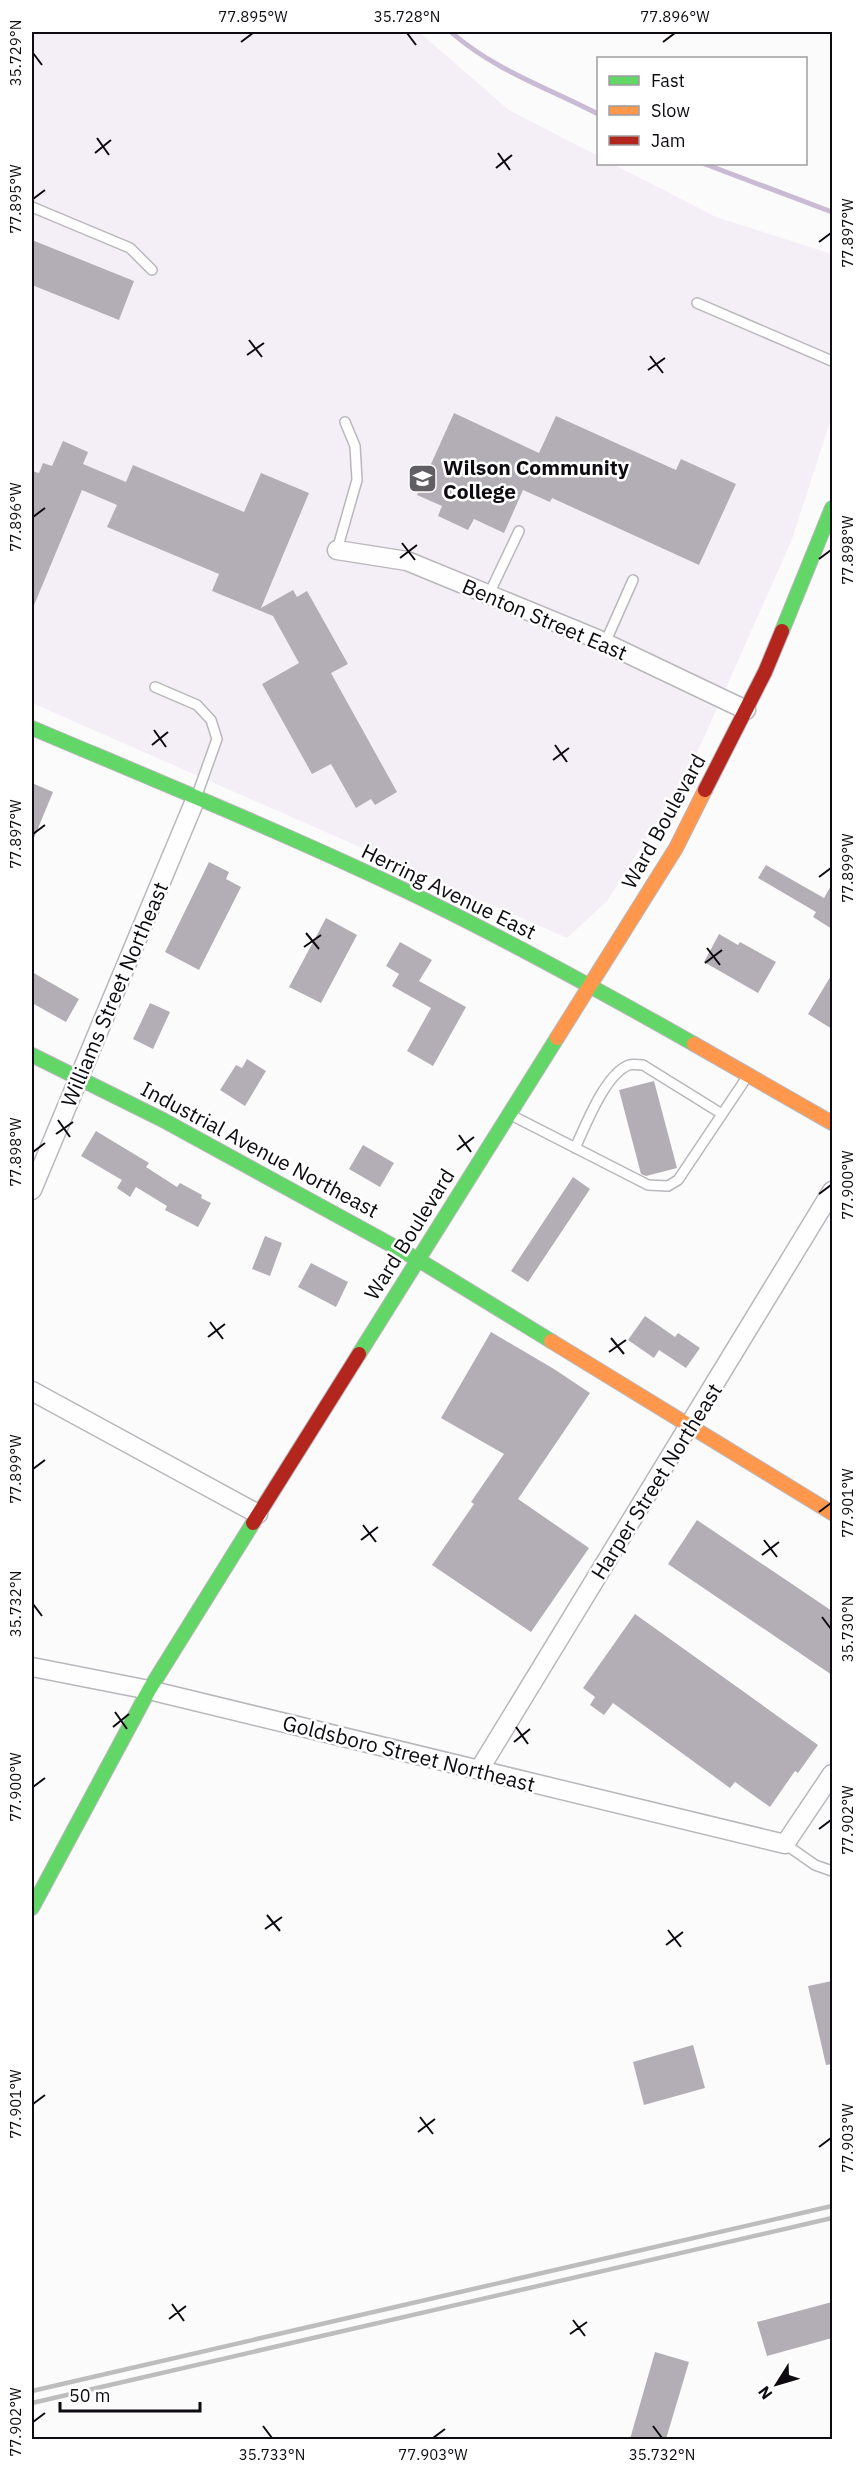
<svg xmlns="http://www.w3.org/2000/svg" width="864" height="2471" font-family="'IBM Plex Sans',sans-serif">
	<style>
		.built { fill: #f4eff7 }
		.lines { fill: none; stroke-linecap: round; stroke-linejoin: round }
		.stream { stroke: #cabbd5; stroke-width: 5 }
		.building { fill: #b3aeb6 }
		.lane-casing { stroke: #b9b7bb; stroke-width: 12 }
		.street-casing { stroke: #b9b7bb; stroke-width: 21 }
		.fast-casing { stroke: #b9b7bb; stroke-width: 16 }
		.slow-casing { stroke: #b9b7bb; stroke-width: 16 }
		.jam-casing { stroke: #b9b7bb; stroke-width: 16 }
		.lane { stroke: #fffeff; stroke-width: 9 }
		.street { stroke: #fffeff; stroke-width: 18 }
		.fast { stroke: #63d668; stroke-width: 14 }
		.slow { stroke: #ff974d; stroke-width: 14 }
		.jam { stroke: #b3261e; stroke-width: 14 }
		.rail { stroke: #bdbdbd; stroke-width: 4.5 }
		.ticks { fill: none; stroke: #0e0b10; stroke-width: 2 }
		.labels { text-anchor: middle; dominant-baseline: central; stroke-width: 5; stroke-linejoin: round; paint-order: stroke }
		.poi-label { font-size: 21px; font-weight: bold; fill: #0e0b10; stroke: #fff; text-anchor: start }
		.street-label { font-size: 21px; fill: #0e0b10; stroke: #fff }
		.neatline { fill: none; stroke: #0e0b10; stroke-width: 2 }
		.ticks-label { font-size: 15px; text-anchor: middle; fill: #0e0b10 }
	</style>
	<rect width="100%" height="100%" fill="#fcfbfc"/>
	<path class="built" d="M32,32H419L509,110L598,156V164H613L716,217L832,254V416L791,542L689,771L607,901L567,938L32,703Z"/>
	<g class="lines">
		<path class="stream" d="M451,32C494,70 548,88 598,114
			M705,164L832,212"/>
	</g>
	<path class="building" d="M32,240L134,281L119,320L32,285Z
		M454,413L539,453L556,416L676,470L681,459L736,484L699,565L552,498L550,502L523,490L504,533L474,519L468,530L438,516L442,506L417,495Z
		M63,441L88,452L83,464L126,482L133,465L244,512L261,473L309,493L261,608L293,590L297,597L307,591L348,664L331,673L397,792L375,805L371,799L356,808L331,764L312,774L262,684L299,663L273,616L212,591L219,574L107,527L117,505L82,490L32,610V471L39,473L43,463L52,466Z
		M32,783L53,792L32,843Z
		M209,862L229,872L226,879L241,887L199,970L165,952Z
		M766,865L824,898L832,884V929L813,917L816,912L758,878Z
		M326,918L357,935L321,1003L289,987Z
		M719,934L738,945L740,942L776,962L758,993L704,962Z
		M400,942L432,960L419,981L466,1007L433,1066L407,1051L431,1008L392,986L399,974L386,966Z
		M32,972L79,999L66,1022L32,1003Z
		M832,974V1029L808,1014Z
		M150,1003L170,1012L153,1049L133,1039Z
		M247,1059L266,1071L245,1106L220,1090L236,1065L242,1068Z
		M654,1081L677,1168L646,1176L641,1174L619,1090Z
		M96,1131L149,1163L146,1167L177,1187L180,1183L202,1195L201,1198L211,1203L198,1227L165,1210L167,1206L136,1187L130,1197L117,1188L122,1180L81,1156Z
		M363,1145L394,1163L380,1187L349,1169Z
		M573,1177L590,1189L528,1282L511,1271Z
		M265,1236L282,1243L270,1276L252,1269Z
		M311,1263L348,1282L336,1307L298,1287Z
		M645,1316L675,1337L678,1333L700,1348L686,1368L659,1350L654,1358L628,1340Z
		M491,1332L554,1369L590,1393L518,1499L589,1548L531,1632L432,1565L474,1504L471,1502L504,1454L441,1418Z
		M697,1520L832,1611V1675L668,1564Z
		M635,1614L818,1745L798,1773L795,1771L770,1807L735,1782L730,1788L613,1703L604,1715L590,1705L595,1697L583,1688Z
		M832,1981V2064L826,2065L808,1986Z
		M693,2045L705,2088L644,2105L633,2062Z
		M832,2302V2338L767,2356L757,2322Z
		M655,2352L689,2362L666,2439H630Z"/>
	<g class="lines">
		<defs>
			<path id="lane" d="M32,207L130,248L152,270
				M697,303L832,361
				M337,550L357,480L355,446L345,422
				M489,594L519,531
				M605,643L633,580
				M155,687L197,705L211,720L217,739L197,795
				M511,1115L648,1185L668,1186L678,1180L747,1077
				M575,1148C586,1125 605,1074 629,1065C633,1064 639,1065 643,1065L722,1114
				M785,1844L815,1865L832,1871"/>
			<path id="street" d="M337,550L407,561L597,639L746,710
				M32,1190L196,798
				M32,1391L258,1514
				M32,1667L149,1690L785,1844L832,1774
				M479,1770L832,1191"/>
			<path id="fast" d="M782,631L832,508
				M32,728C155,780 277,830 398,887C499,935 597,989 694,1044
				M32,1055L163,1120L417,1259L551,1341
				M359,1354L557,1038
				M32,1908L149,1690L253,1523"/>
			<path id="slow" d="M557,1038L676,848L705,790
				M694,1044L832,1123
				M551,1341L832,1513"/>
			<path id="jam" d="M705,790L765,672L782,631
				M253,1523L359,1354"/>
		</defs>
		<use href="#lane" class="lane-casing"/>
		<use href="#street" class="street-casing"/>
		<use href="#fast" class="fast-casing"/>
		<use href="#slow" class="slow-casing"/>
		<use href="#jam" class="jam-casing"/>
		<use href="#lane" class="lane"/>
		<use href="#street" class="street"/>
		<use href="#fast" class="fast"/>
		<use href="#slow" class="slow"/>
		<use href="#jam" class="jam"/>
		<path class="rail" d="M32,2391L832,2206
			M32,2403L832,2218"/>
	</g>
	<path class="ticks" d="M407,33L416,45M241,42L253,33M663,42L675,33M33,53L42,65M97,138L109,155M95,153L111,140M498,153L510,170M496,168L512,155M33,199L45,190M819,242L831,233M249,340L262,357M247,355L264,343M650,356L663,373M648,370L665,358M33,517L45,508M402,543L415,560M400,558L417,545M819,559L831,550M154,730L166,747M152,745L168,732M555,745L567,762M553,760L569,748M33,834L45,825M819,877L831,868M306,933L319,949M304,947L321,935M707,948L720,965M705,963L722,950M58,1120L70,1137M56,1134L73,1122M459,1135L471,1152M457,1150L474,1137M33,1152L45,1143M819,1194L831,1185M210,1322L223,1339M208,1337L225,1324M611,1338L624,1354M609,1352L626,1340M33,1469L45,1460M819,1512L831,1503M363,1525L376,1542M361,1540L378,1527M764,1540L777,1557M762,1555L779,1542M33,1604L42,1616M822,1617L831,1629M115,1712L127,1729M113,1727L129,1714M516,1727L528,1744M514,1742L530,1729M33,1787L45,1778M819,1829L831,1820M267,1915L280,1931M265,1929L282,1917M668,1930L681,1947M666,1945L683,1932M33,2104L45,2095M420,2117L433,2134M418,2132L435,2119M819,2147L831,2138M172,2304L184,2321M169,2319L186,2306M573,2320L585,2336M570,2334L587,2322M33,2422L45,2413M263,2426L272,2438M653,2426L662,2438M433,2438L445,2429"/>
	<defs>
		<symbol id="university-square" viewBox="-11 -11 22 22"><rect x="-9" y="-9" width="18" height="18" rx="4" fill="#615f63" stroke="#fff"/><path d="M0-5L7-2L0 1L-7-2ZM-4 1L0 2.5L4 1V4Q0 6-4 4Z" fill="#fff"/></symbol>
	</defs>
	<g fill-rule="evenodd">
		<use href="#university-square" x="406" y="462" width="33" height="33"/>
	</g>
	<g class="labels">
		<g class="poi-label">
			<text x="443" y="467">Wilson Community<tspan x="443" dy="24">College</tspan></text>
		</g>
		<g class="street-label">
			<text transform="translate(545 619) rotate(23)">Benton Street East</text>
			<text transform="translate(663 821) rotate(-61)">Ward Boulevard</text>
			<text transform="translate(449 891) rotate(26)">Herring Avenue East</text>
			<text transform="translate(114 994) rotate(-67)">Williams Street Northeast</text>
			<text transform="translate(260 1149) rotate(28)">Industrial Avenue Northeast</text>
			<text transform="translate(409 1234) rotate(-58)">Ward Boulevard</text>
			<text transform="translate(656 1481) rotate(-58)">Harper Street Northeast</text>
			<text transform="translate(409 1753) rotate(14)">Goldsboro Street Northeast</text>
		</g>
	</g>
	<rect width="864" height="2471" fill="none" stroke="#ffffff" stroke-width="66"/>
	<rect x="597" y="57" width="210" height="108" fill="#ffffff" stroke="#9f9d9f" stroke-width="1.5"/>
	<rect x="609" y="76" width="30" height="9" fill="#63d668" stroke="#9f9d9f" stroke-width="1.5"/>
	<text x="651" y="87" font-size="18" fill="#0e0b10">Fast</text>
	<rect x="609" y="106" width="30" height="9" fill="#ff974d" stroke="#9f9d9f" stroke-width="1.5"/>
	<text x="651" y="117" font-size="18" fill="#0e0b10">Slow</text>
	<rect x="609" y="136" width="30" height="9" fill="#b3261e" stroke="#9f9d9f" stroke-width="1.5"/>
	<text x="651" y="147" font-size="18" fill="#0e0b10">Jam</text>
	<g transform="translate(777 2384) rotate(233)" stroke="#ffffff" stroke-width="4.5" paint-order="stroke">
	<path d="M0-4.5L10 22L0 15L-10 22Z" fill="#0e0b10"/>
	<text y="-9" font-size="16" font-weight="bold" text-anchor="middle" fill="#0e0b10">N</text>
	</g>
	<path d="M60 2402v9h140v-9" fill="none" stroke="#0e0b10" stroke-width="3"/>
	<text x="69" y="2402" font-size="18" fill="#0e0b10" stroke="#ffffff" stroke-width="4.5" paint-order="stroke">50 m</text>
	<rect x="33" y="33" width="798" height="2405" class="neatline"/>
	<g class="ticks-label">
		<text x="253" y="22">77.895°W</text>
		<text x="407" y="22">35.728°N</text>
		<text x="675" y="22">77.896°W</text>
		<text transform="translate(16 53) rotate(-90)" y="5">35.729°N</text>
		<text transform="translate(16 199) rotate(-90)" y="5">77.895°W</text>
		<text transform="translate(848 233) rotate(-90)" y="5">77.897°W</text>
		<text transform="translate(16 517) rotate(-90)" y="5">77.896°W</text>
		<text transform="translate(848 550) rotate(-90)" y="5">77.898°W</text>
		<text transform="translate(16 834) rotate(-90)" y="5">77.897°W</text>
		<text transform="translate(848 868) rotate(-90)" y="5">77.899°W</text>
		<text transform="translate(16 1152) rotate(-90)" y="5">77.898°W</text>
		<text transform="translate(848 1185) rotate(-90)" y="5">77.900°W</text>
		<text transform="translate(16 1469) rotate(-90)" y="5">77.899°W</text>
		<text transform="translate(848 1503) rotate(-90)" y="5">77.901°W</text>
		<text transform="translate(16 1604) rotate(-90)" y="5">35.732°N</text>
		<text transform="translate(848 1629) rotate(-90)" y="5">35.730°N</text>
		<text transform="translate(16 1787) rotate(-90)" y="5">77.900°W</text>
		<text transform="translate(848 1820) rotate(-90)" y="5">77.902°W</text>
		<text transform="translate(16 2104) rotate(-90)" y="5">77.901°W</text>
		<text transform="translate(848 2138) rotate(-90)" y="5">77.903°W</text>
		<text transform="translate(16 2422) rotate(-90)" y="5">77.902°W</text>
		<text x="272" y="2460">35.733°N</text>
		<text x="433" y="2460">77.903°W</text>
		<text x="662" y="2460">35.732°N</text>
	</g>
</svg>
